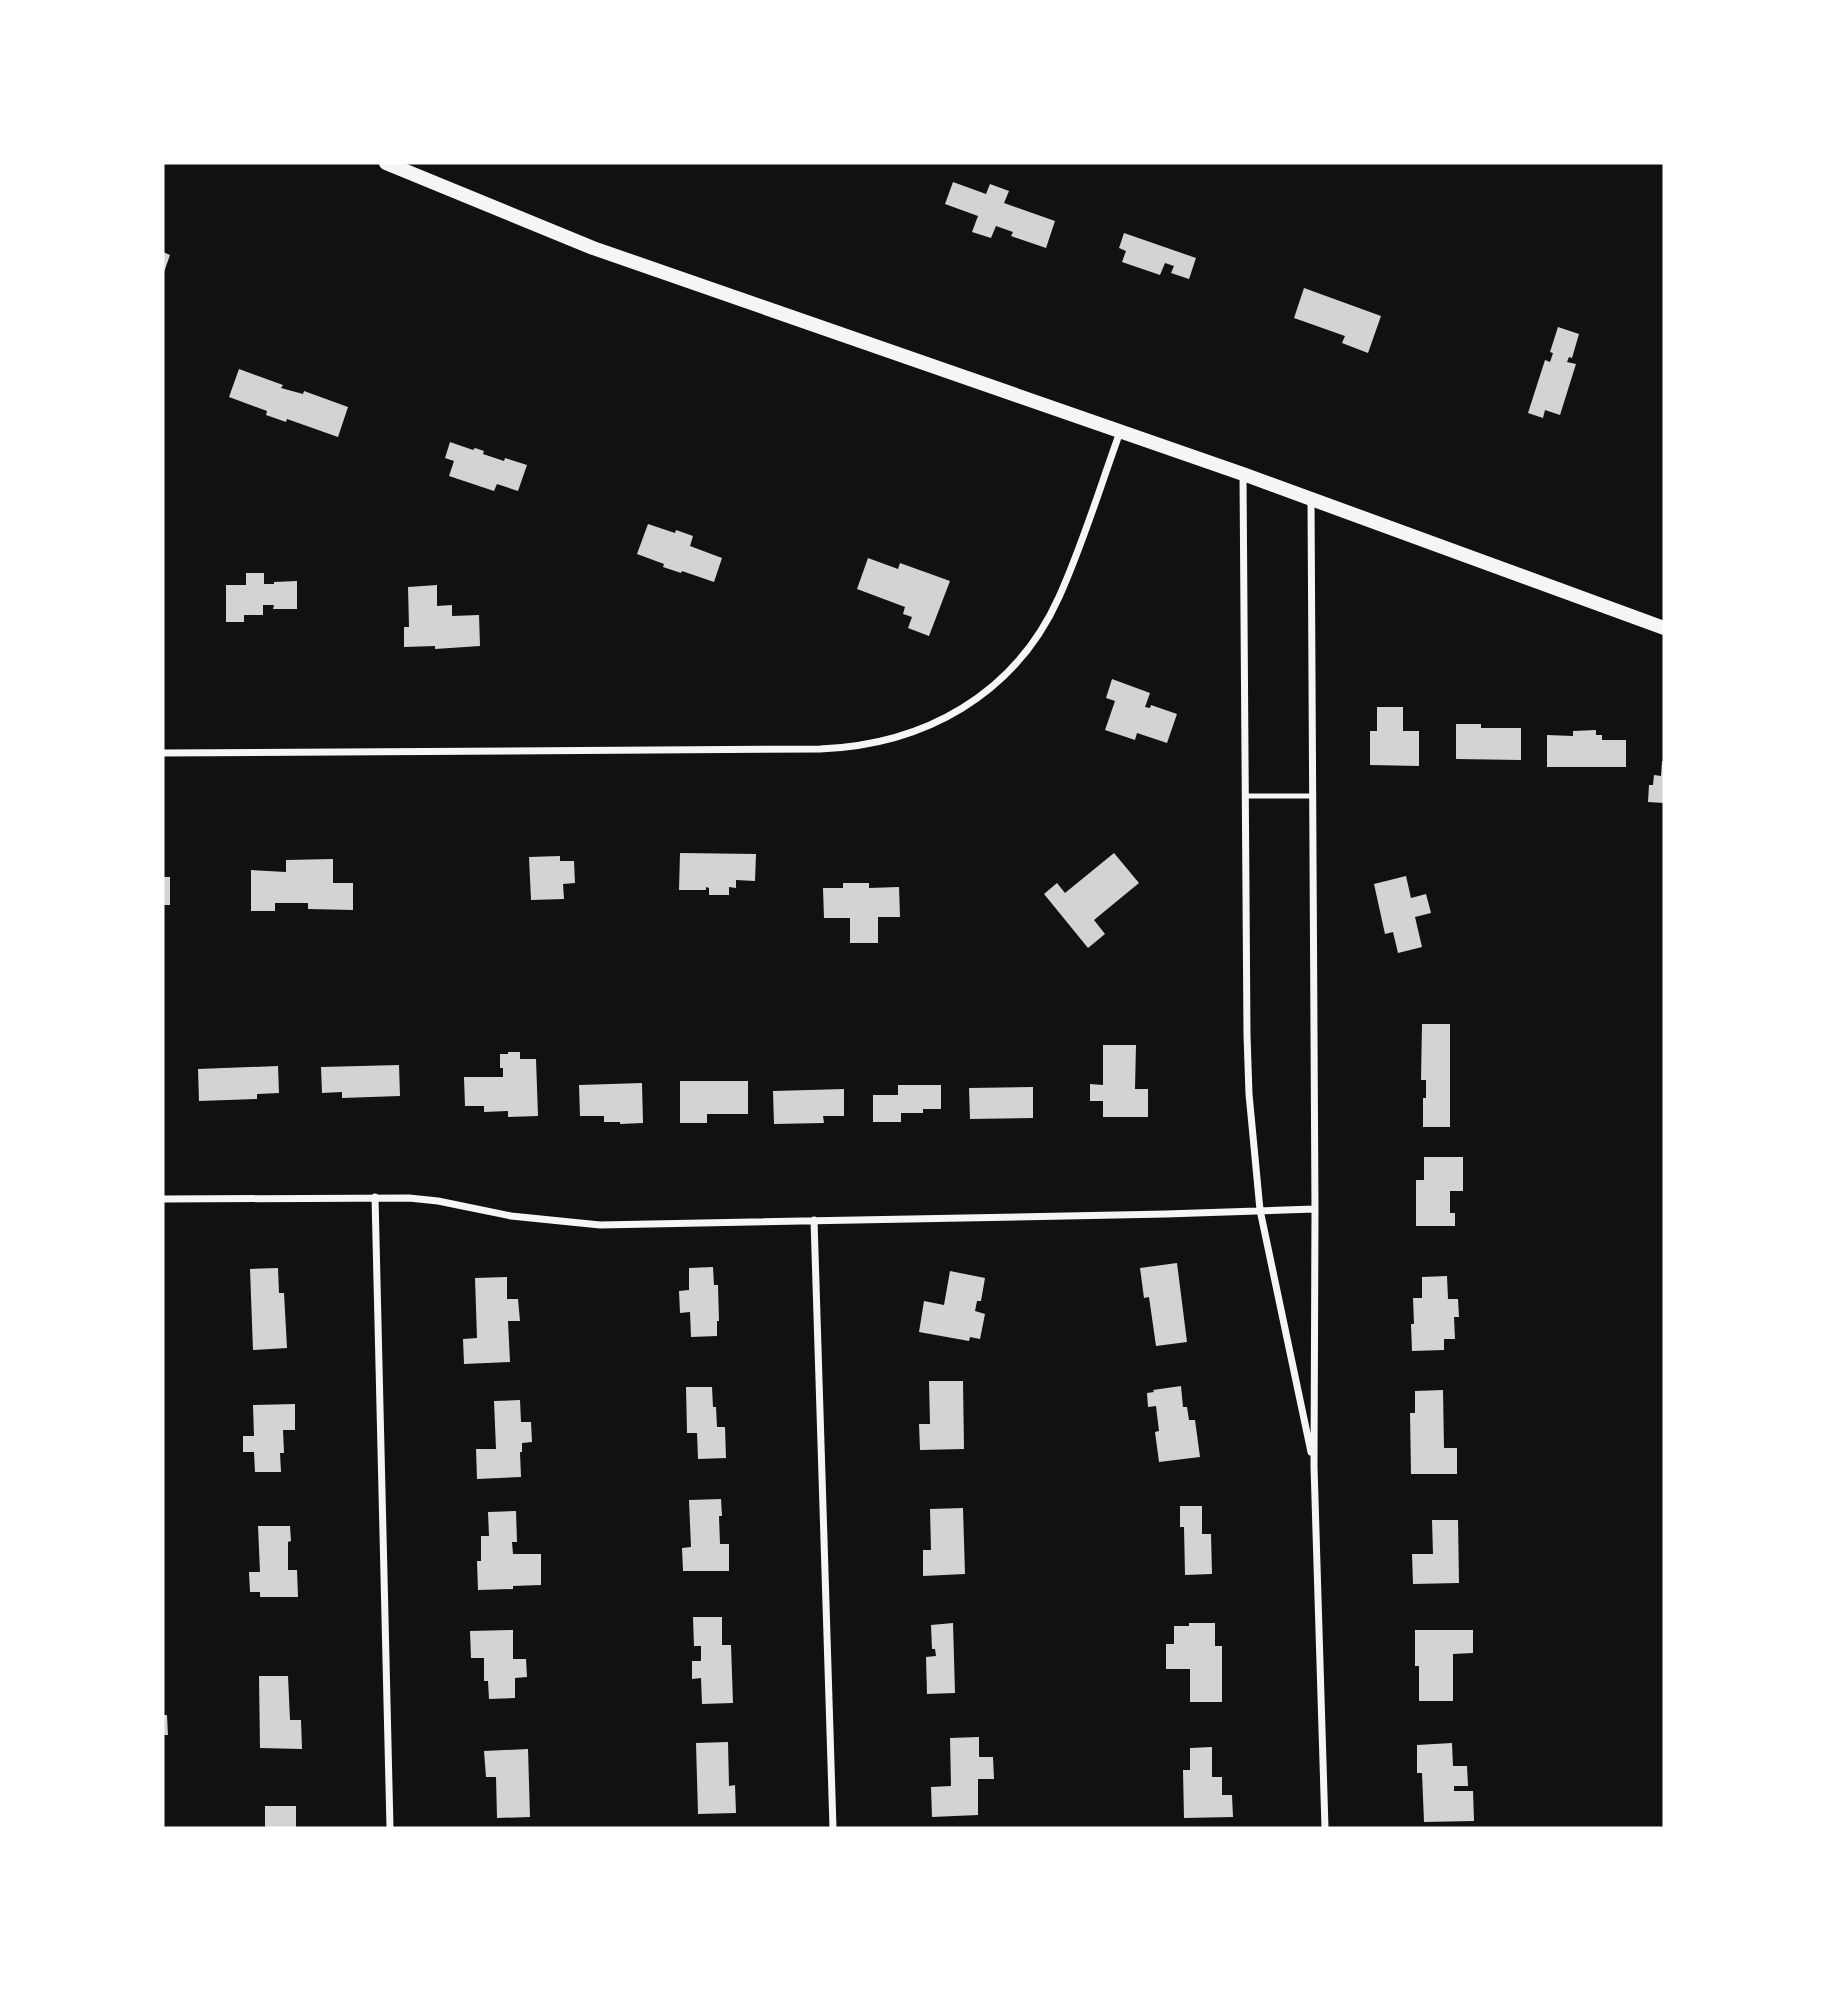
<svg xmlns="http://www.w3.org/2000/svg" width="1827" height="1991" font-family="'Fira Sans Condensed',sans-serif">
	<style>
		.building { fill: #d3d3d3 }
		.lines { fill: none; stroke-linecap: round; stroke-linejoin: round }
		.service { stroke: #f5f5f5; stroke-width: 5 }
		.minor { stroke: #f5f5f5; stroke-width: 7 }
		.secondary { stroke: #f5f5f5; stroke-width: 14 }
	</style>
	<rect width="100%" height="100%" fill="#111"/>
	<path class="building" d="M953,182L986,194L990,184L1009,191L1004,203L1055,221L1046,248L1011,236L1013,232L996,226L991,238L972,232L978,216L945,204Z
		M1124,233L1196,258L1189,279L1171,273L1174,266L1165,263L1160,275L1122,262L1126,251L1119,248Z
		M163,252L170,255L163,275Z
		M1304,288L1381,316L1368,353L1342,343L1345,336L1294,318Z
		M1558,327L1579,334L1572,358L1569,357L1567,362L1576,364L1560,415L1545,410L1543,418L1528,413L1545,360L1550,362L1553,353L1550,352Z
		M239,369L283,385L281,388L303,394L304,391L348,407L338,437L287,419L286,422L266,415L267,411L229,397Z
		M450,442L473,450L475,448L484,451L483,454L504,461L505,458L527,465L518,491L497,484L494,491L449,476L454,461L445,458Z
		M648,524L675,533L676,530L693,536L690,546L722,558L714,582L682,571L681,573L663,567L664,564L637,554Z
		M868,558L898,569L900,563L950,581L929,636L908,628L912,617L903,614L905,607L857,589Z
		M246,573H264V584H274V582L297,581V609H273L274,605H263V615H244V622H226V585H246Z
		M437,585V606L452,605V616L479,615L480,646L435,649V646L404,647V627H409L408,587Z
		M1112,679L1150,693L1145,707L1150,708L1151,705L1177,714L1167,743L1137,733L1135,740L1105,730L1115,701L1106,698Z
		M1377,707H1403V731H1419V766L1370,765V731H1377Z
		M1456,724H1481V728H1521V760L1456,759Z
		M1596,730V735H1602V740H1626V767H1547V735L1573,736V731Z
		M1662,761H1664V803L1648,802L1649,785H1653L1654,775L1661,776Z
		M680,853L756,854L755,881L736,880V888L729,887V895H709V888L706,887V890H679Z
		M1114,853L1139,883L1094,920L1105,934L1088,948L1044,894L1057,883L1065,893Z
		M560,856V861H574L575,883L563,884L564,899L531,900L529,857Z
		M333,859V883H353V910L308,909V903H275V911H251V870L286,872V860Z
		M1406,876L1411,898L1426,894L1431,913L1415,917L1422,947L1398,953L1393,932L1385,934L1374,884Z
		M163,877H170V905H163Z
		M843,883H869V888L899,887L900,917H878V943H850V918H824L823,888H843Z
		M1422,1024H1450V1127H1423V1098H1426V1080H1421Z
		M1103,1045H1136L1135,1089H1148V1117H1103V1101H1090V1084L1103,1085Z
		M508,1052H520V1059H536L538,1116L508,1117V1111L484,1112V1106H465L464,1077H503V1068H500V1054H508Z
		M399,1065L400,1096L342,1098V1092L322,1093L321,1067Z
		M278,1066L279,1093L257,1094V1099L199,1101L198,1069Z
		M680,1081H748V1114H707V1123H680Z
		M642,1083L643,1123L620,1124V1122H604V1116H580L579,1085Z
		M898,1085H941V1109H923V1113H901V1122H873V1095H898Z
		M1033,1087V1118L970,1119L969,1088Z
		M844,1089V1116H823L824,1123L774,1124L773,1091Z
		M1424,1157H1463V1191H1450V1213H1455V1226H1416V1180H1424Z
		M1177,1263L1187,1342L1156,1346L1149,1297L1144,1298L1140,1268Z
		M713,1267L714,1285H718L719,1321H717V1336L691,1337L690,1312L680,1313L679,1291L689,1290V1268Z
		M278,1268L279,1293H284L287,1348L253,1350L250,1269Z
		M950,1271L985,1278L981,1301H977L975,1311L985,1314L980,1339L970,1337L969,1341L919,1332L924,1301L944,1305Z
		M1447,1276L1448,1299H1458L1459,1317H1454L1455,1339H1444V1350L1412,1351L1411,1324H1414L1413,1298H1422V1277Z
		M507,1277V1299H518L520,1321H508L510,1362L464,1364L463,1339L477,1338L475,1278Z
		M929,1381H963L964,1449L920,1450L919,1424H930Z
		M1181,1386L1183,1407H1187L1189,1420H1195L1200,1457L1159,1462L1155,1432L1159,1431L1156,1406L1148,1407L1147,1393L1154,1392L1153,1390Z
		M686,1387H712L713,1407H716L717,1427H725L726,1458L698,1459L697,1433H687Z
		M1443,1390L1444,1448H1457V1474H1411L1410,1413H1415V1391Z
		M520,1400L521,1422H531L532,1442L522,1443V1452H520L521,1477L477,1479L476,1449H496L494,1401Z
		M295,1404V1430H283L284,1453H280L281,1472H255L254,1452H243V1436H254L253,1405Z
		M721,1499L722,1516H719L720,1544H729V1571H683L682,1548L691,1547L689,1500Z
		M1180,1506H1202V1534H1211L1212,1574L1185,1575L1184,1527H1180Z
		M963,1508L965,1574L923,1576V1550H931L930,1509Z
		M516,1511L517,1542H512L513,1554H541V1585L513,1586V1589L478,1590L477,1561H481V1536H489L488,1512Z
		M1432,1520H1458L1459,1583L1413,1584L1412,1554H1433Z
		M258,1526H290L291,1541L288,1542V1570H297L298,1597H260V1592H250L249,1572H260Z
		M693,1617H722V1645H731L733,1703L702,1704L701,1678L692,1679V1661H701V1646H694Z
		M953,1623L955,1693L927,1694L926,1657L936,1656L935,1649H932L931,1625Z
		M1189,1623H1215V1646H1222V1702H1190V1669H1166V1644H1174V1626H1189Z
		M513,1630V1659H526L527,1677L515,1678V1698L489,1699L488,1681H484V1658H471L470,1631Z
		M1415,1630H1473V1653L1453,1654V1701H1419V1666H1415Z
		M259,1676H288L290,1720H301L302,1749L260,1748Z
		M163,1715H167L168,1735H163Z
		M979,1737V1757H993L994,1779H978V1815L932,1817L931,1787L951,1786L950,1738Z
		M728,1742L729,1786L735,1785L736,1813L698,1814L696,1743Z
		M1452,1743L1453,1766H1467L1468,1786H1454V1791H1473L1474,1821L1424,1822L1422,1773H1417V1745Z
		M1212,1747V1777H1222V1795H1232L1233,1817L1184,1818L1183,1770H1190V1748Z
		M528,1749L530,1817L497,1818L496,1777H486L484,1751Z
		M265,1806H296V1828H265Z"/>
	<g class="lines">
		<path class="service" d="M1246,796H1313"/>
		<path class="minor" d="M1243,474L1247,1035L1249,1094L1260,1210L1311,1452
			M1311,499L1315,1209L1314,1466L1325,1828
			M163,753L820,749C924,745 1015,695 1059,597C1083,544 1100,487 1120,432
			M375,1197L390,1828
			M163,1199L409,1198L438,1201L511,1216L600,1225L1166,1214L1315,1209
			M814,1220L833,1828"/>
		<path class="secondary" d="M386,163L593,248L1243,474L1664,628"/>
	</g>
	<rect width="1827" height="1991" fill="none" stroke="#ffffff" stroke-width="329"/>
</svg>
